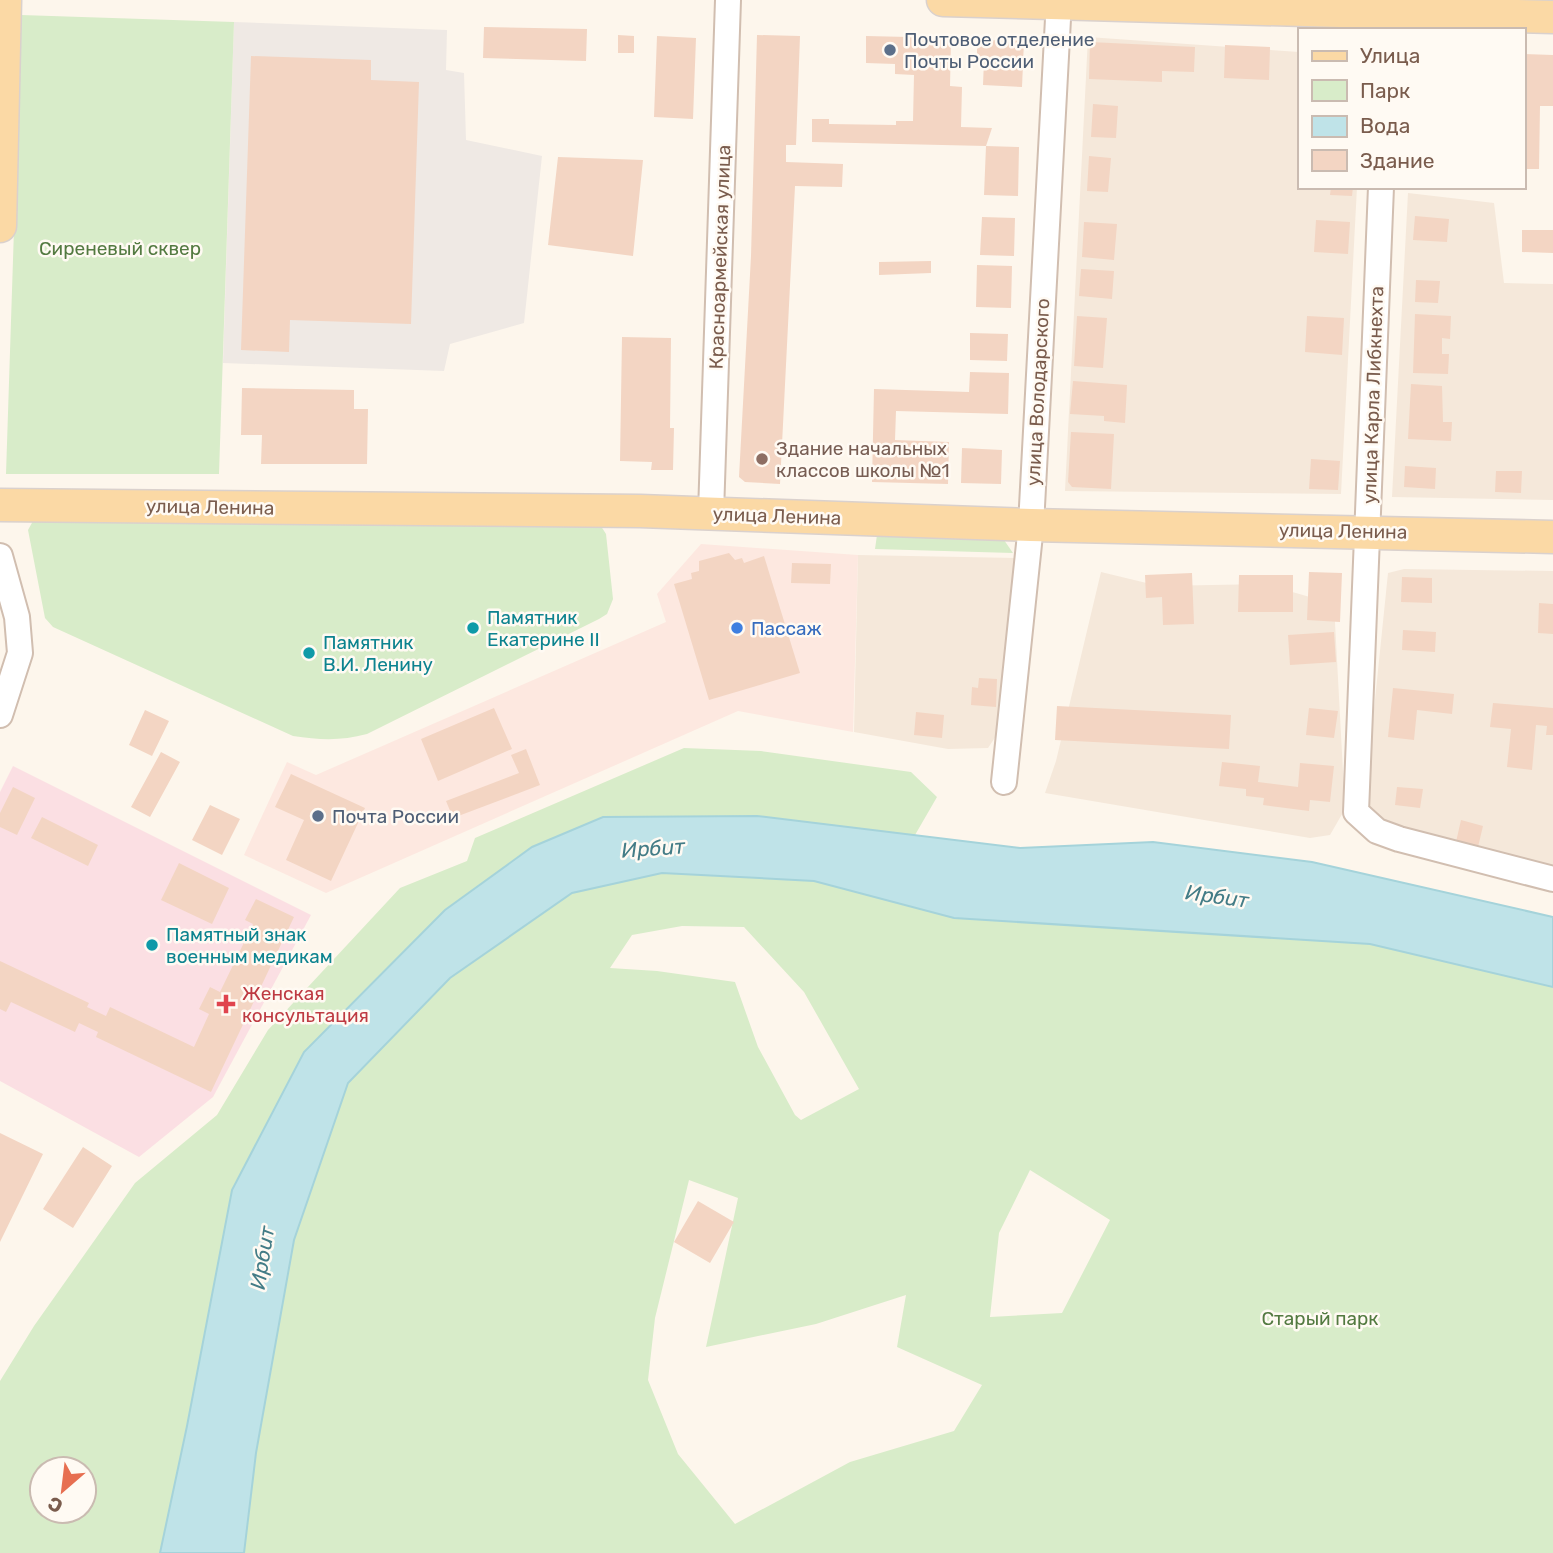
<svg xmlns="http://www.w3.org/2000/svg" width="1553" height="1553" font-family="Rubik,sans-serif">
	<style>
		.residential { fill: #f5e8da }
		.commercial { fill: #fde8e0 }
		.industrial { fill: #efe9e4 }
		.medical { fill: #fbdfe3 }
		.green { fill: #d8ecc9; fill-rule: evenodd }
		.water { fill: #bfe3e8; stroke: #a5d3da; stroke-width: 2 }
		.building { fill: #f3d5c3 }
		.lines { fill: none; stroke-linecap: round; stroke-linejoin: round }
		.minor-casing { stroke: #d1beb0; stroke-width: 28 }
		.major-casing { stroke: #dad1cd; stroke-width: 35 }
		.minor { stroke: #fff; stroke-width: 24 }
		.major { stroke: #fbd9a5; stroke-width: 32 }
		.service-dot { fill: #5c6f8a; stroke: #fffaf3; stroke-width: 2.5 }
		.education-dot { fill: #8d6e63; stroke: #fffaf3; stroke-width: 2.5 }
		.culture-dot { fill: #0f9aa8; stroke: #fffaf3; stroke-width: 2.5 }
		.shop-dot { fill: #3f7fe0; stroke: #fffaf3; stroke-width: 2.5 }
		.health-dot { fill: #e0444e; stroke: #fffaf3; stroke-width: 2.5 }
		.labels { text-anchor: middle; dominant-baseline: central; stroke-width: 5; stroke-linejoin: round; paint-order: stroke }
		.service-label { font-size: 19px; fill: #4e5e75; stroke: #fffaf3; text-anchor: start }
		.park-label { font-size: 19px; fill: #537a41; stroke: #fffaf3 }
		.street-label { font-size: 19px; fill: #7a5c4d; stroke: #fffaf3 }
		.education-label { font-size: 19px; fill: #785e54; stroke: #fffaf3; text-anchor: start }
		.culture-label { font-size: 19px; fill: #0d838f; stroke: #fffaf3; text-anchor: start }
		.shop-label { font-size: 19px; fill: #366cbe; stroke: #fffaf3; text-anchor: start }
		.health-label { font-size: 19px; fill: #be3a42; stroke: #fffaf3; text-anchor: start }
		.water-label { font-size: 21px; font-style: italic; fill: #437c86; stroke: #fffaf3 }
	</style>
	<rect width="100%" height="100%" fill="#fdf6ec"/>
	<path class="residential" d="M1088,37L1299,52V187H1357L1341,494L1065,491Z
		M1408,193L1494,203L1504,283L1553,284V500L1392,497Z
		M858,555L1016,558L998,733L988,748L948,749L854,732Z
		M1404,569L1553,571V871L1388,826L1364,807L1388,573Z
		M1101,572L1159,586L1265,584L1334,604L1345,809L1330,835L1310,838L1045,793L1056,761Z"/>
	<path class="commercial" d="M701,544L858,555L853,732L738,711L326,893L244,855L287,762L316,775L666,622L657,594Z"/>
	<path class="industrial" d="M234,22L447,30L446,70L464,73L466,140L542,156L524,323L450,344L444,371L223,363Z"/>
	<path class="medical" d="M13,766L311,915L213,1097L139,1157L0,1081V792Z"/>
	<path class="green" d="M21,15L234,22L219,474H6Z
		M33,521L599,523L606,534L613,599L607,614L599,619L367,734C341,741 320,740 293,736L53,627L45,618L28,530Z
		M877,535L994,537L1004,540L1013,553L875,549Z
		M684,748L761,751L911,772L937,797L915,835L757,816L603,817L532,847L445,910L304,1052L187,1426L160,1553H0V1381L34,1326L135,1183L217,1115L268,1030L400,888L467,861L475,838ZM42,1469H84V1511H42Z
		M662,873L815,881L954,918L1370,944L1553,987V1553H244L256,1453L294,1240L348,1083L450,978L572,893ZM682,926L744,927L804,992L859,1089L801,1120L795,1115L758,1047L735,982L657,971L610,968L632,935ZM1030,1170L1110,1220L1062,1313L990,1317L999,1233ZM689,1180L738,1198L706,1347L816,1324L906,1295L897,1347L982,1385L954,1431L850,1462L735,1524L678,1454L648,1380L655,1318Z"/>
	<path class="water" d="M757,816L1020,848L1153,842L1312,862L1553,917V987L1370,944L954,918L814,881L662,873L572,893L450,978L348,1083L294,1240L256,1453L244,1553H160L187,1426L232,1190L304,1052L445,910L532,847L603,817Z"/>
	<path class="building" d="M484,27L587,29L586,61L483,58Z
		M618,35L634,36V53H618Z
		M757,35L800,36L796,145H786V162L843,164L842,187L795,186L780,484L745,482L739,477L751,256Z
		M657,36L696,38L693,119L654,117Z
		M866,36L951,38L950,86L962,87L961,127L992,128L986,146L812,142V119H829V124L896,125V121H913L914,75L895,74V64L866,63Z
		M985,40L1024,41L1022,87L983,85L984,60H977V44H985Z
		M1090,42L1195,47L1194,72L1162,71V82L1089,79Z
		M1225,45L1270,47L1269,80L1224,78Z
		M1523,54L1553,55V106H1540L1539,169H1523Z
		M251,56L371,60V80L419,82L411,324L290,320L289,352L241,350Z
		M1093,104L1118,106L1116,138L1091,137Z
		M986,146L1019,147L1018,196L984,195Z
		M1089,156L1111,158L1108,192L1087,191Z
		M558,157L643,160L633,256L548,245Z
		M1331,187H1353L1352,196L1330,195Z
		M1415,216L1449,219L1447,242L1413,240Z
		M982,217L1015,218L1014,256L980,255Z
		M1316,220L1350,222L1348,254L1314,252Z
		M1084,222L1117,224L1114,260L1082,257Z
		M1522,230H1553V253L1522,252Z
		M931,261V273L879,275V262Z
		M977,265L1012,266L1011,308L976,307Z
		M1081,269L1114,271L1112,299L1079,296Z
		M1416,280L1440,281L1438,303L1415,302Z
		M1415,314L1451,316L1450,339L1442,338V354H1449L1448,374L1413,373Z
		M1077,316L1107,318L1103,368L1074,366Z
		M1307,316L1344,318L1342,355L1305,352Z
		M970,333L1008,334L1007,361L970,360Z
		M622,337L671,338L670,428H674L673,470H651L652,462L620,461Z
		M970,372L1009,373L1008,414L896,411L895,440L949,442L948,484L872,482L874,389L969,392Z
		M1073,381L1127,385L1125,423L1104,421V416L1070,414Z
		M1411,384L1442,386L1443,422H1452L1451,441L1408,439Z
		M242,388L354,390V409H368L367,464H261L262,435H241Z
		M1071,432L1114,434L1111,489L1072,487L1068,482Z
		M962,448L1002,450L1001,484L961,483Z
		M1311,459L1340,461L1338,490L1309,489Z
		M1405,466L1436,468L1435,489L1404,487Z
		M1496,471H1522L1521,493L1495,492Z
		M729,553L735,560L742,558L744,563L764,556L800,673L709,700L674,584L692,579L691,573L699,571V561Z
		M792,563L831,564L830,584L791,583Z
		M1309,572L1342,573L1340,622L1307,620Z
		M1192,573L1194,624L1163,625L1162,597L1146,598L1145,575Z
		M1239,575H1293V612H1238Z
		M1402,577L1432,578V603L1401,602Z
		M1539,603L1553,604V634L1538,633Z
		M1403,630L1436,632L1435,652L1402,650Z
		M1334,632L1336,662L1290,665L1288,635Z
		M979,678L997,679L996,707L971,705L972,687L978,688Z
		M1393,688L1454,694L1452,714L1417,710L1414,740L1388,737Z
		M1493,703L1553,708V735H1546L1547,726L1536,725L1532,770L1507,767L1511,729L1490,727Z
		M1057,706L1231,715L1229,749L1055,740Z
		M494,708L512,749L438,781L421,739Z
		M1309,708L1338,711L1334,738L1306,735Z
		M145,710L169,721L152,756L129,745Z
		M916,712L944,715L942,738L914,735Z
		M526,749L540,785L453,818L446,801L519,773L511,755Z
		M161,752L180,762L150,817L131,807Z
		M1222,762L1260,766L1258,782L1298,787L1300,763L1334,766L1330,802L1310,800L1309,811L1263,805L1264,798L1246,796V789L1219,786Z
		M291,774L365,808L331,881L286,860L304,820L275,807Z
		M13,787L35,798L17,835L0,827V813Z
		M1397,787L1423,789L1420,808L1395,805Z
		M210,805L240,819L222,855L192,840Z
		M42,817L98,845L88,866L31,838Z
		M1461,820L1483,826L1478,847L1456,842Z
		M179,863L229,888L212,924L161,900Z
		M256,899L294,917L211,1092L96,1037L98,1032L79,1023L75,1032L11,1002L6,1012L0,1009V961L89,1003L87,1007L106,1016L110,1007L194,1047L209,1014L199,1009L210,987L220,992L253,924L245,920Z
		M0,1133L43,1154L0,1242Z
		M83,1147L112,1166L73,1228L43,1209Z
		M698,1201L734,1222L710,1263L674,1242Z"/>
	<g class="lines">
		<defs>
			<path id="minor" d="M1381,187L1356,812L1377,831L1399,839L1553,879
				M711,513L728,0
				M0,556L17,617L20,653L0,715
				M1004,782L1031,525L1059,0"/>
			<path id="major" d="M943,0L1553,17
				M0,226L5,0
				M0,505L640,511L1031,525L1553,537"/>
		</defs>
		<use href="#minor" class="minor-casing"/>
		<use href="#major" class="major-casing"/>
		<use href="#minor" class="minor"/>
		<use href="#major" class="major"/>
	</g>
	<g class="service-dot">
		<circle cx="890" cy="50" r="7"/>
		<circle cx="318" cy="816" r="7"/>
	</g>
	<circle class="education-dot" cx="762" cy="459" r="7"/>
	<g class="culture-dot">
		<circle cx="473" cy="628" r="7"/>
		<circle cx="309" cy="653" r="7"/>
		<circle cx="152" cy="945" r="7"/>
	</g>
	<circle class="shop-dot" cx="737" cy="628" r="7"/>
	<path class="health-dot" d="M222.5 993.5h7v7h7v7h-7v7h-7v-7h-7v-7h7z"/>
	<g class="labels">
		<g class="service-label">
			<text x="904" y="39">Почтовое отделение<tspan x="904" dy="22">Почты России</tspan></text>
			<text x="332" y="816">Почта России</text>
		</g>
		<g class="park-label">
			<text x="120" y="248">Сиреневый сквер</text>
			<text x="1320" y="1318">Старый парк</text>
		</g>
		<g class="street-label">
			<text transform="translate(720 257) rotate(-88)">Красноармейская улица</text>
			<text transform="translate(1038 392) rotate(-87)">улица Володарского</text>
			<text transform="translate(1373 395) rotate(-88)">улица Карла Либкнехта</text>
			<text transform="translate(210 507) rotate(1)">улица Ленина</text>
			<text transform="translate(777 516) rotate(2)">улица Ленина</text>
			<text transform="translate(1343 531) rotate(1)">улица Ленина</text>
		</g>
		<g class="education-label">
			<text x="776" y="448">Здание начальных<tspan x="776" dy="22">классов школы №1</tspan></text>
		</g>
		<g class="culture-label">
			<text x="487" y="617">Памятник<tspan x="487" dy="22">Екатерине II</tspan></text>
			<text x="323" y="642">Памятник<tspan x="323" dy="22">В.И. Ленину</tspan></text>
			<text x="166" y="934">Памятный знак<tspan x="166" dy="22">военным медикам</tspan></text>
		</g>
		<g class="shop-label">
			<text x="751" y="628">Пассаж</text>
		</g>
		<g class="health-label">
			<text x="242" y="993">Женская<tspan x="242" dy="22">консультация</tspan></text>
		</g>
		<g class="water-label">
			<text transform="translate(653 848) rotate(-4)">Ирбит</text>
			<text transform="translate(1217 896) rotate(8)">Ирбит</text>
			<text transform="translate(262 1258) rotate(-81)">Ирбит</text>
		</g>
	</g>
	<rect x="1298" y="28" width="228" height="161" fill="#fffaf3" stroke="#cabbb1" stroke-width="2"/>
	<rect x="1312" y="51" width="35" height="10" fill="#fbd9a5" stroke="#cabbb1" stroke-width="2"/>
	<text x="1360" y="63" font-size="21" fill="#7a5c4d">Улица</text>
	<rect x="1312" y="80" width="35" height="21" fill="#d8ecc9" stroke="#cabbb1" stroke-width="2"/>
	<text x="1360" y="98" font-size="21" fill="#7a5c4d">Парк</text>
	<rect x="1312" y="116" width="35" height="21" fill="#bfe3e8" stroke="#cabbb1" stroke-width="2"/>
	<text x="1360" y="133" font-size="21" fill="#7a5c4d">Вода</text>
	<rect x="1312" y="150" width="35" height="21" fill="#f3d5c3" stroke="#cabbb1" stroke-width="2"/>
	<text x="1360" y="168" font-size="21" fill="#7a5c4d">Здание</text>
	<g transform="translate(63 1490) rotate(208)"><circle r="33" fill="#fffaf3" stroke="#cabbb1" stroke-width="2"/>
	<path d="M0-5L12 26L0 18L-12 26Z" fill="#e76f51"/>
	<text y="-10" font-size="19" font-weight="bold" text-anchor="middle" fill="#7a5c4d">С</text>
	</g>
</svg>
